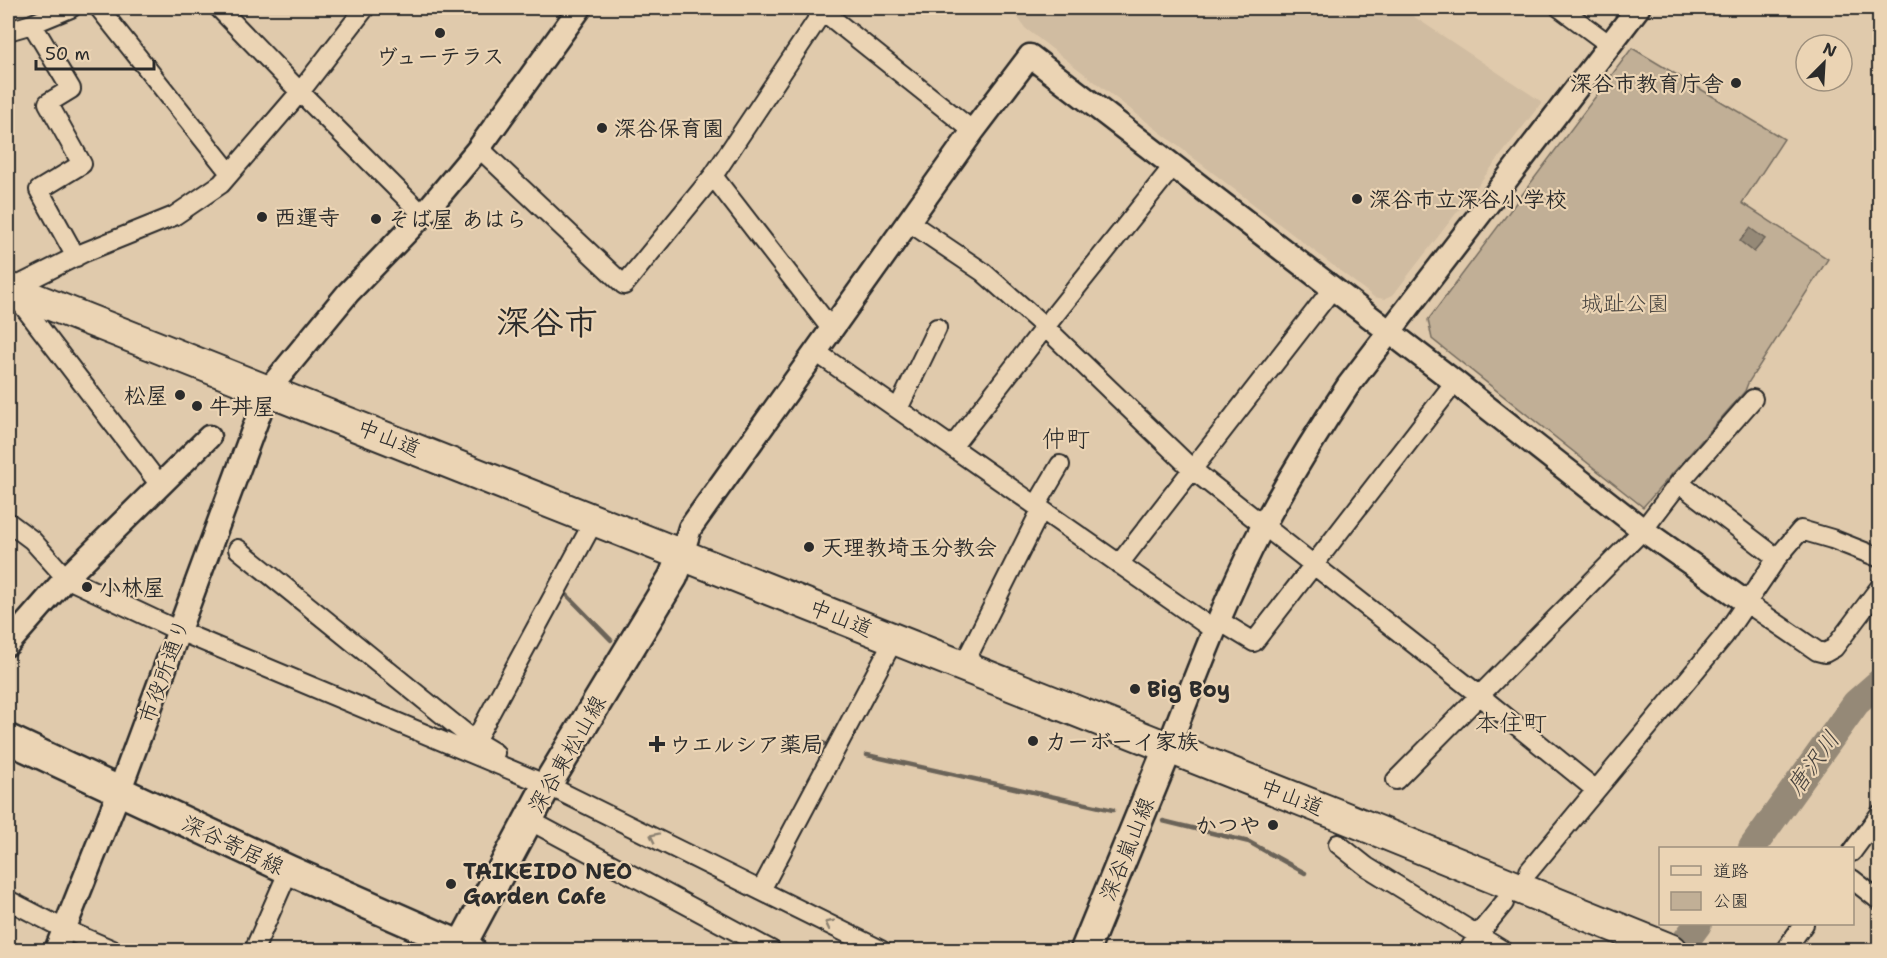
<svg xmlns="http://www.w3.org/2000/svg" width="1887" height="958" font-family="'Shantell Sans','Klee One',sans-serif">
	<style>
		.built { fill: #d0bca1 }
		.green { fill: #c1af96; stroke: #766d60; stroke-width: 1.5 }
		.water { fill: #958977; stroke: #6b6359; stroke-width: 1.5 }
		.lines { fill: none; stroke-linecap: round; stroke-linejoin: round }
		.stream { stroke: #6b6359; stroke-width: 4.5 }
		.river { stroke: #958977; stroke-width: 28 }
		.minor-casing { stroke: #2b2b2b; stroke-width: 22 }
		.tertiary-casing { stroke: #2b2b2b; stroke-width: 27 }
		.primary-casing { stroke: #2b2b2b; stroke-width: 33 }
		.trunk-casing { stroke: #2b2b2b; stroke-width: 34 }
		.minor { stroke: #ebd4b4; stroke-width: 18 }
		.tertiary { stroke: #ebd4b4; stroke-width: 22 }
		.primary { stroke: #ebd4b4; stroke-width: 28 }
		.trunk { stroke: #ebd4b4; stroke-width: 30 }
		.oneway { stroke: #8b8070 }
		.poi-dot { fill: #2b2b2b; stroke: #ebd4b4; stroke-width: 2 }
		.labels { text-anchor: middle; dominant-baseline: central; stroke-width: 4.5; stroke-linejoin: round; paint-order: stroke }
		.poi-label { font-size: 22px; font-weight: bold; fill: #2b2b2b; stroke: #ebd4b4; text-anchor: start }
		.park-label { font-size: 22px; fill: #494540; stroke: #ebd4b4 }
		.street-label { font-size: 22px; fill: #2b2b2b; stroke: #ebd4b4 }
		.neighbourhood-label { font-size: 24px; fill: #2b2b2b; stroke: #ebd4b4 }
		.water-label { font-size: 24px; font-style: italic; fill: #46423e; stroke: #ebd4b4 }
		.town-label { font-size: 34px; font-weight: bold; fill: #2b2b2b; stroke: #ebd4b4 }
	</style>
	<rect width="100%" height="100%" fill="#e0caac"/>
	<filter id="ink" filterUnits="userSpaceOnUse"><feTurbulence type="fractalNoise" baseFrequency=".0167" numOctaves="2"/><feDisplacementMap in="SourceGraphic" scale="12" xChannelSelector="R" yChannelSelector="G"/><feConvolveMatrix kernelMatrix="1 2 1 2 8 2 1 2 1" color-interpolation-filters="sRGB"/></filter>
	<g filter="url(#ink)">
		<path class="built" d="M1005,8H1405L1404,10L1542,102L1393,295L1384,299L1374,297L1025,28L1017,16Z"/>
		<path class="green" d="M1632,48L1784,139L1742,203L1828,259L1748,383L1745,391L1643,507L1432,339L1428,320Z"/>
		<path class="water" d="M1750,228L1765,239L1754,252L1740,241Z"/>
		<g class="lines">
			<path class="stream" d="M564,592L611,640
				M812,739L831,746
				M867,755L1113,810
				M1163,821L1249,842L1305,873"/>
			<path class="river" d="M1752,848L1856,703L1880,682
				M1679,950L1698,924"/>
			<defs>
				<path id="minor" d="M99,8L230,173
					M219,8L300,92L423,215
					M819,8L973,131
					M1560,8L1610,45
					M32,24L71,89L48,103L82,164L39,190L76,257
					M8,31L32,24L71,8
					M479,148L624,285L713,176L825,8
					M713,176L832,330
					M909,222L983,272L1045,327L1193,470L1479,695L1596,790
					M11,289L85,252L174,216L221,184L300,92L365,8
					M14,294L160,485
					M816,352L1214,630
					M898,409L937,328
					M952,447L1045,327L1174,165
					M1679,483L1777,558
					M1036,506L1060,465
					M8,522L32,540L66,578L179,631L547,785L881,950
					M238,549L475,741L495,753
					M1119,564L1333,288
					M1747,603L1817,651L1825,653L1834,648L1880,587
					M1218,620L1254,642L1455,382
					M963,666L1041,510
					M475,741L594,521
					M1396,780L1643,530L1679,483L1753,399
					M529,820L771,950
					M1338,844L1367,867L1502,950
					M1852,852L1880,814
					M1529,871L1724,636L1777,558L1801,530L1832,539L1880,558
					M1852,879L1880,901
					M761,890L894,639
					M8,900L64,929L113,950
					M254,950L289,870
					M1469,950L1477,936L1504,903
					M1785,950L1804,924"/>
				<path id="tertiary" d="M682,554L690,528L973,131L1030,56L1455,382L1643,530L1747,603
					M8,644L66,578L209,437
					M1168,748C1197,673 1225,598 1263,526C1289,478 1318,431 1348,386L1638,8
					M56,950L119,792L268,390L348,293L423,215L479,148L580,8"/>
				<path id="primary" d="M8,739L289,870L471,950
					M461,946L547,785L673,577L682,554
					M1085,950L1168,748"/>
				<path id="trunk" d="M8,288L1336,814L1672,950"/>
			</defs>
			<use href="#minor" class="minor-casing"/>
			<use href="#tertiary" class="tertiary-casing"/>
			<use href="#primary" class="primary-casing"/>
			<use href="#trunk" class="trunk-casing"/>
			<use href="#minor" class="minor"/>
			<use href="#tertiary" class="tertiary"/>
			<use href="#primary" class="primary"/>
			<use href="#trunk" class="trunk"/>
		</g>
		<defs><path id="oneway-chevron" d="M-2-3.5L2.5 0L-2 3.5" fill="none" stroke-width="1.6" stroke-linecap="round" stroke-linejoin="round" transform="scale(1.5)"/></defs>
		<g class="oneway">
			<use href="#oneway-chevron" transform="translate(654 837) rotate(-154)"/>
			<use href="#oneway-chevron" transform="translate(829 924) rotate(-153)"/>
		</g>
	</g>
	<g class="poi-dot">
		<circle cx="440" cy="33" r="6"/>
		<circle cx="1736" cy="83" r="6"/>
		<circle cx="602" cy="128" r="6"/>
		<circle cx="1357" cy="199" r="6"/>
		<circle cx="262" cy="217" r="6"/>
		<circle cx="376" cy="219" r="6"/>
		<circle cx="180" cy="395" r="6"/>
		<circle cx="197" cy="406" r="6"/>
		<circle cx="809" cy="547" r="6"/>
		<circle cx="87" cy="587" r="6"/>
		<circle cx="1135" cy="689" r="6"/>
		<circle cx="1033" cy="741" r="6"/>
		<path d="M654 735h6v6h6v6h-6v6h-6v-6h-6v-6h6z"/>
		<circle cx="1273" cy="825" r="6"/>
		<circle cx="451" cy="884" r="6"/>
	</g>
	<g class="labels">
		<g class="poi-label">
			<text x="440" y="56" text-anchor="middle">ヴューテラス</text>
			<text x="1724" y="83" text-anchor="end">深谷市教育庁舎</text>
			<text x="614" y="128">深谷保育園</text>
			<text x="1369" y="199">深谷市立深谷小学校</text>
			<text x="274" y="217">西運寺</text>
			<text x="388" y="219">そば屋 あはら</text>
			<text x="168" y="395" text-anchor="end">松屋</text>
			<text x="209" y="406">牛丼屋</text>
			<text x="821" y="547">天理教埼玉分教会</text>
			<text x="99" y="587">小林屋</text>
			<text x="1147" y="689">Big Boy</text>
			<text x="1045" y="741">カーボーイ家族</text>
			<text x="669" y="744">ウエルシア薬局</text>
			<text x="1261" y="825" text-anchor="end">かつや</text>
			<text x="463" y="871">TAIKEIDO NEO<tspan x="463" dy="25">Garden Cafe</tspan></text>
		</g>
		<g class="park-label">
			<text x="1625" y="303">城趾公園</text>
		</g>
		<g class="street-label">
			<text transform="translate(389 438) rotate(22)">中山道</text>
			<text transform="translate(841 618) rotate(22)">中山道</text>
			<text transform="translate(164 671) rotate(-70)">市役所通り</text>
			<text transform="translate(567 754) rotate(-60)">深谷東松山線</text>
			<text transform="translate(1292 797) rotate(21)">中山道</text>
			<text transform="translate(233 845) rotate(25)">深谷寄居線</text>
			<text transform="translate(1127 849) rotate(-68)">深谷嵐山線</text>
		</g>
		<g class="neighbourhood-label">
			<text x="1066" y="439">仲町</text>
			<text x="1511" y="723">本住町</text>
		</g>
		<g class="water-label">
			<text transform="translate(1813 763) rotate(-54)">唐沢川</text>
		</g>
		<g class="town-label">
			<text x="547" y="322">深谷市</text>
		</g>
	</g>
	<rect width="1887" height="958" fill="none" stroke="#ebd4b4" stroke-width="30"/>
	<rect x="15" y="15" width="1857" height="928" fill="none" stroke="#2b2b2b" stroke-width="2" filter="url(#ink)"/>
	<rect x="1659" y="847" width="195" height="78" fill="#ebd4b4" stroke="#9e907d" stroke-width="1.5"/>
	<rect x="1671" y="866" width="30" height="9" fill="#ebd4b4" stroke="#9e907d" stroke-width="1.5"/>
	<text x="1713" y="877" font-size="18" fill="#2b2b2b">道路</text>
	<rect x="1671" y="892" width="30" height="18" fill="#c1af96" stroke="#9e907d" stroke-width="1.5"/>
	<text x="1713" y="907" font-size="18" fill="#2b2b2b">公園</text>
	<g transform="translate(1824 63) rotate(24)"><circle r="28" fill="#ebd4b4" stroke="#9e907d" stroke-width="1.5"/>
	<path d="M0-4.5L10 22L0 15L-10 22Z" fill="#2b2b2b"/>
	<text y="-9" font-size="16" font-weight="bold" text-anchor="middle" fill="#2b2b2b">N</text>
	</g>
	<path d="M36 60v9h118v-9" fill="none" stroke="#2b2b2b" stroke-width="3"/>
	<text x="45" y="60" font-size="18" fill="#2b2b2b" stroke="#ebd4b4" stroke-width="4.5" paint-order="stroke">50 m</text>
</svg>
